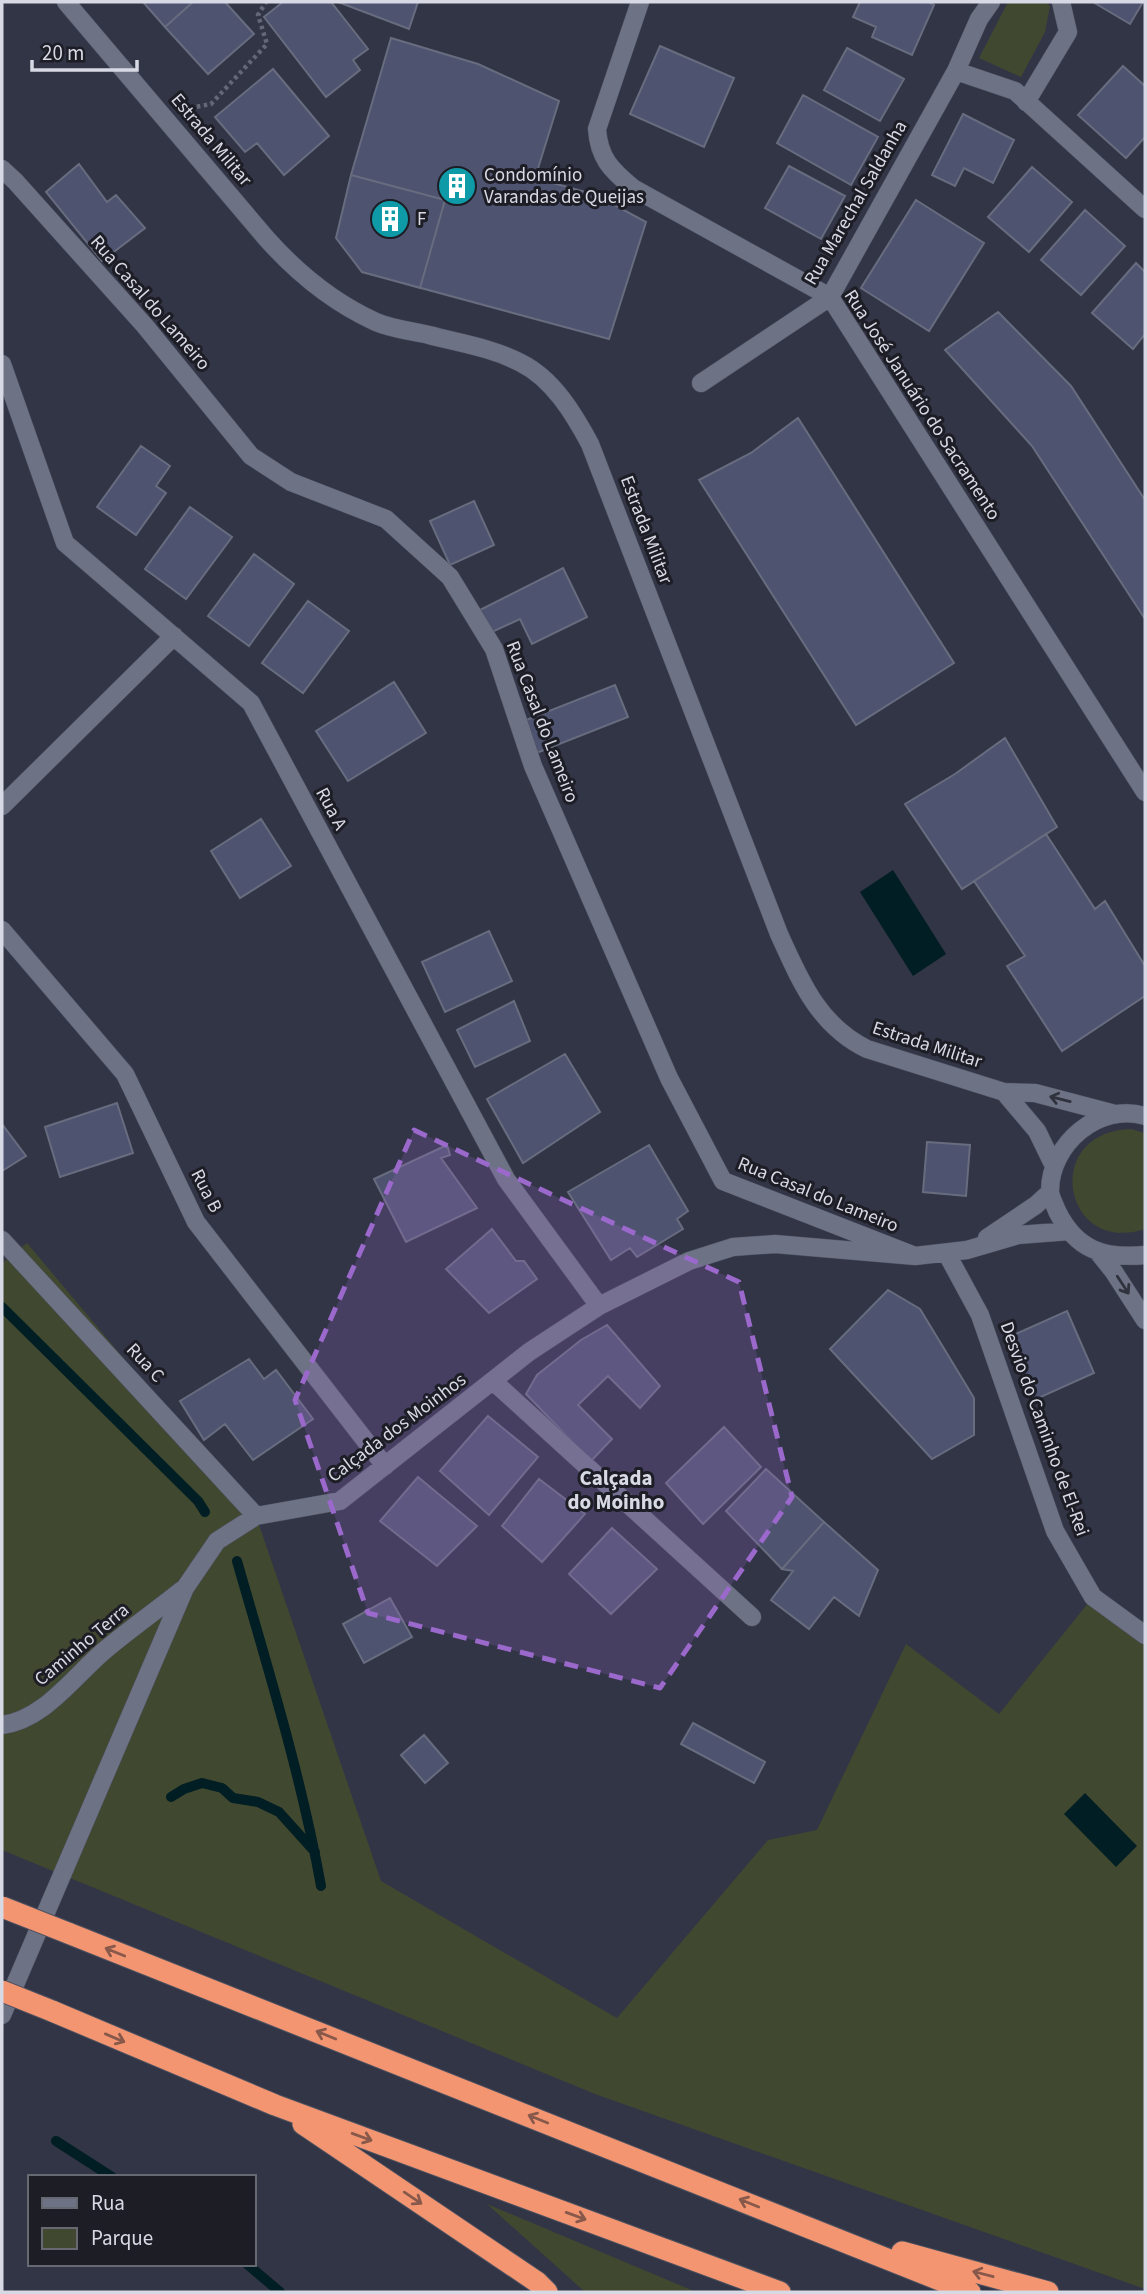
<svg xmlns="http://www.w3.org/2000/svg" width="1147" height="2294" font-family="'Source Sans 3',sans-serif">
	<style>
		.green { fill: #414830 }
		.water { fill: #001e23 }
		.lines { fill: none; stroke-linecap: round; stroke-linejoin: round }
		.stream { stroke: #001e23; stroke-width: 10 }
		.building { fill: #4e5370; stroke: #686c7f; stroke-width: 2 }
		.minor-casing { stroke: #4f5260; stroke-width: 19 }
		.highway-casing { stroke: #4f5260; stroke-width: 23 }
		.path { stroke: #646776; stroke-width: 4.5; stroke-dasharray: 3.5 3.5; stroke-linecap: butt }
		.minor { stroke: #6d7285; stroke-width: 18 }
		.highway { stroke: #f39571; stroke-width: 21 }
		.highway-bridge-casing { stroke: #4f5260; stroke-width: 23; stroke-linecap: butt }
		.highway-bridge { stroke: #f39571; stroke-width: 21 }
		.oneway { stroke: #30323d }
		.oneway2 { stroke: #88594b }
		.marked { fill: #9b69cc; fill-opacity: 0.2; stroke: #9b69cc; stroke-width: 5; stroke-dasharray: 14 9; stroke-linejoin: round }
		.labels { text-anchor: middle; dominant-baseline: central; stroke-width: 6; stroke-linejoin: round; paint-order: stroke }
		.street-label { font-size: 19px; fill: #d7dae5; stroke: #1c1d25 }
		.poi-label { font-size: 19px; fill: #d7dae5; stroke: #1c1d25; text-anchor: start }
		.neighbourhood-label { font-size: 21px; font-weight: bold; fill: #d7dae5; stroke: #1c1d25 }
	</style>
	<rect width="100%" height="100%" fill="#323546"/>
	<path class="green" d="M1008,2H1046L1050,6L1045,32L1021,77L979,58Z
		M1131,1129L1145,1133V1229C1062,1256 1041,1131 1131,1129Z
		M27,1243L256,1516L381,1881L617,2018L768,1840L817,1830L906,1644L999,1714L1093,1597L1145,1635V2289L595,2094L2,1850V1263Z
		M487,2204L696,2292H585Z"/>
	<path class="water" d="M893,870L946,954L913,976L860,892Z
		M1085,1793L1137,1846L1116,1867L1064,1814Z"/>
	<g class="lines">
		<path class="stream" d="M2,1307L198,1501L205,1512
			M237,1561C268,1669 301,1775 321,1886
			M171,1797L184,1789L202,1783L222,1788L233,1798L258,1802L279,1812L315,1852
			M56,2141L112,2177
			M247,2264L280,2292"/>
	</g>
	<path class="building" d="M143,2H193L165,27Z
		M193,2H225L254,34L208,74L165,27Z
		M283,2H331L368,49L353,60L360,70L326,97L264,17Z
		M338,2H418L409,29Z
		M860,2H928L934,5L912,55L872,37L876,27L853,17Z
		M1093,2H1143L1130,24Z
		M391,38L478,64L559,101L535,178L596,195L646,222L609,339L362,272L336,238L351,175Z
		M660,46L734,78L704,147L630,114Z
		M847,48L904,79L880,121L824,90Z
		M1123,66L1145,86V137L1126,158L1078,115Z
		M273,69L329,136L284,175L257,143L245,152L215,117Z
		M803,95L878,137L851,185L777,143Z
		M963,114L1014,140L993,183L964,168L955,186L932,175Z
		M79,164L107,202L116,195L145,228L102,261L46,192Z
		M789,166L845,196L821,239L765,208Z
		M1032,167L1072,202L1029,252L988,217Z
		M351,175L445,200L420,288L362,272L336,238Z
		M916,200L984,243L929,331L861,288Z
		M1085,210L1125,246L1081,295L1041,260Z
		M1136,263L1145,272V334L1133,349L1092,313Z
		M998,312L1071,386L1145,500V619L1032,446L945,350Z
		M798,418L954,663L856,725L699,480L751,453Z
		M141,446L170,466L156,486L166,493L136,535L97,507Z
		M474,501L494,545L450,565L430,521Z
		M190,507L232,537L186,599L145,569Z
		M254,554L294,584L249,646L208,616Z
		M563,568L587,617L532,644L520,619L492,632L480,610Z
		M308,601L349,631L303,693L262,663Z
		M394,682L426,733L348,781L316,731Z
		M615,685L628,717L534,754L521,722Z
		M1005,738L1057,827L962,889L905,804L955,774Z
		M261,819L291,866L240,898L211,851Z
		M1046,834L1095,909L1105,901L1145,966V996L1062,1051L1007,966L1025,956L974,881Z
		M489,931L512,981L445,1012L422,962Z
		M514,1001L530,1041L475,1067L457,1030Z
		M565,1054L600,1112L523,1163L487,1099Z
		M117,1103L133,1153L60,1177L45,1127Z
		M2,1124L26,1156L2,1171Z
		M927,1142L970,1145L966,1196L923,1192Z
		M447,1145L450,1155L441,1158L477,1208L406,1242L374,1179Z
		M649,1145L688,1211L677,1219L683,1229L637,1257L630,1248L611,1260L568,1192Z
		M492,1229L516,1261H524L537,1279L489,1313L446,1269Z
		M888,1290L920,1309L974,1398V1435L932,1459L830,1349Z
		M1067,1311L1094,1373L1034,1400L1007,1338Z
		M607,1325L660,1386L640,1408L608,1376L578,1405L612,1439L591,1461L526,1394L537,1375L581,1340Z
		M249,1359L264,1379L276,1370L313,1419L253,1460L225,1424L204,1440L180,1401Z
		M488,1416L538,1457L489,1515L440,1471Z
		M724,1427L761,1467L703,1524L666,1483Z
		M766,1469L824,1522L782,1569L726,1511Z
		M418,1477L477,1526L437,1566L380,1521Z
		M539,1479L585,1514L542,1562L502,1526Z
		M824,1522L878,1570L859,1616L834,1597L809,1629L771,1600L793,1571L782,1569Z
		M612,1528L657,1569L611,1614L569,1574Z
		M390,1598L412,1637L364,1663L343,1624Z
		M693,1723L765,1762L754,1783L681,1744Z
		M424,1735L448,1763L425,1783L401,1755Z"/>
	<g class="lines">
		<defs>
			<path id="minor" d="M66,2L266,238C298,274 332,302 376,322C392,329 412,331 429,335C459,343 493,348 521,363C553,379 574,414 590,444L779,934C800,980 818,1025 867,1049L1004,1092L1037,1131L1054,1166
				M640,2L597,129C599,158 611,170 633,188L830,297L1145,792
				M956,71L979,19L991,2
				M1026,102L1068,32L1061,2
				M2,169L15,181L145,326L251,456L291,482L386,519L450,577L494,649L533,766L669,1078L723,1181L915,1256
				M2,364L65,543L251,703L506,1179L599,1306
				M701,383L830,297L956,71L1015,91L1145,209
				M2,806L174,636
				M2,930L125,1074L196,1222L385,1466
				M1004,1092L1035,1093L1115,1114
				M1145,1116C1099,1102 1050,1144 1050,1191C1050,1197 1055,1205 1057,1211C1076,1250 1104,1259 1145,1255
				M987,1238L1036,1205L1049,1193
				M2,1240L256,1516
				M1098,1252L1114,1272L1145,1320
				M947,1254L980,1315L1055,1531L1093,1597L1145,1635
				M493,1381L752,1617
				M2,1725C44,1720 74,1676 105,1650C130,1629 157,1610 182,1590
				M2,2015L185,1588L217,1541L256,1516L340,1501L529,1352L599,1306L689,1261L733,1247L775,1244L915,1256L967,1250L1018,1235L1070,1231"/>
			<path id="highway" d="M68,1933L970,2292
				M52,2011L275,2105L780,2292
				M303,2124L537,2282L547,2292
				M902,2252L1048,2292"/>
		</defs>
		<use href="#minor" class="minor-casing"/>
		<use href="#highway" class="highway-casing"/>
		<path class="path" d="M190,108L211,104L267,44L258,15L266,2"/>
		<use href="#minor" class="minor"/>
		<use href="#highway" class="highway"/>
		<defs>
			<path id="highway-bridge" d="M2,1907L68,1933
				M2,1991L52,2011"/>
		</defs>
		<use href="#highway-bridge" class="highway-bridge-casing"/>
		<use href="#highway-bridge" class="highway-bridge"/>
	</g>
	<defs><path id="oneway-shaft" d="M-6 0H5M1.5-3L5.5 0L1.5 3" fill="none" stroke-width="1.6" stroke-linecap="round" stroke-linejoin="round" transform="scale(1.75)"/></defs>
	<g class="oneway">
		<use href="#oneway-shaft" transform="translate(1060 1099) rotate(-166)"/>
		<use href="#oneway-shaft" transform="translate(1123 1285) rotate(57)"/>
	</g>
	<g class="oneway2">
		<use href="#oneway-shaft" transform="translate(115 1952) rotate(-158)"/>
		<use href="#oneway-shaft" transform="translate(326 2035) rotate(-158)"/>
		<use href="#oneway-shaft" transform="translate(115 2038) rotate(23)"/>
		<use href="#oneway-shaft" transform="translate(538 2119) rotate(-158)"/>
		<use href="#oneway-shaft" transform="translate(362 2137) rotate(20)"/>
		<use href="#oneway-shaft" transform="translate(413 2198) rotate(34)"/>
		<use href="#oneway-shaft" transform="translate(749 2203) rotate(-158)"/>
		<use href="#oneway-shaft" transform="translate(576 2216) rotate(20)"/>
		<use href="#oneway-shaft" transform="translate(983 2274) rotate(-165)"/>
	</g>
	<path class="marked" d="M414,1130L739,1282L792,1497L660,1688L368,1613L295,1400Z"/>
	<defs>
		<symbol id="building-disc" viewBox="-11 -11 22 22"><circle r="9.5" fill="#0f9aa8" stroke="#1c1d25"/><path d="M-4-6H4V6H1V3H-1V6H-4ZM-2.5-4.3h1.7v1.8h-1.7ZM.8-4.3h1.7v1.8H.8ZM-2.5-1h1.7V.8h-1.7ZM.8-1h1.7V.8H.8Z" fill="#fff"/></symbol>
	</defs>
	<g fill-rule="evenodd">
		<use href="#building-disc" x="435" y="164" width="44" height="44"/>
		<use href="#building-disc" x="368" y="197" width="44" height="44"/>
	</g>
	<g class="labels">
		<g class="street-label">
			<text transform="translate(211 140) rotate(50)">Estrada Militar</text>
			<text transform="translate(856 203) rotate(-60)">Rua Marechal Saldanha</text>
			<text transform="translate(150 303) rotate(49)">Rua Casal do Lameiro</text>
			<text transform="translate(922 405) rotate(57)">Rua José Januário do Sacramento</text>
			<text transform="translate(646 530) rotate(69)">Estrada Militar</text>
			<text transform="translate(542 722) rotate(69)">Rua Casal do Lameiro</text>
			<text transform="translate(331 809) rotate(62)">Rua A</text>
			<text transform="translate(927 1045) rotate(18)">Estrada Militar</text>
			<text transform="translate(206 1191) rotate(63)">Rua B</text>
			<text transform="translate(818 1195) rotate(22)">Rua Casal do Lameiro</text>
			<text transform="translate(145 1363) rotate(47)">Rua C</text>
			<text transform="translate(397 1428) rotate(-37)">Calçada dos Moinhos</text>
			<text transform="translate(1044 1429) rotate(70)">Desvio do Caminho de El-Rei</text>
			<text transform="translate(82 1645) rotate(-40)">Caminho Terra</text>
		</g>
		<g class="poi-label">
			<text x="484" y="175">Condomínio<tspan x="484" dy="22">Varandas de Queijas</tspan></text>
			<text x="417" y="219">F</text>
		</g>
		<g class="neighbourhood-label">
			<text x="616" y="1478">Calçada<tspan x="616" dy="24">do Moinho</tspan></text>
		</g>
	</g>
	<rect width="1147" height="2294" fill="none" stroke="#d7dae5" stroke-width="7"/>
	<rect x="28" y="2175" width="228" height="91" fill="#1c1d25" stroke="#676972" stroke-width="2"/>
	<rect x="42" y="2198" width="35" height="10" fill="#6d7285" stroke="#676972" stroke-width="2"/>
	<text x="91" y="2210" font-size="21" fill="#d7dae5">Rua</text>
	<rect x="42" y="2228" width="35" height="21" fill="#414830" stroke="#676972" stroke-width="2"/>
	<text x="91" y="2245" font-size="21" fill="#d7dae5">Parque</text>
	<path d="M32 60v10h105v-10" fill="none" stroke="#d7dae5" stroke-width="3.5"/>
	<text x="42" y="60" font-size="21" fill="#d7dae5" stroke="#1c1d25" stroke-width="5" paint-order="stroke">20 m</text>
</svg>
